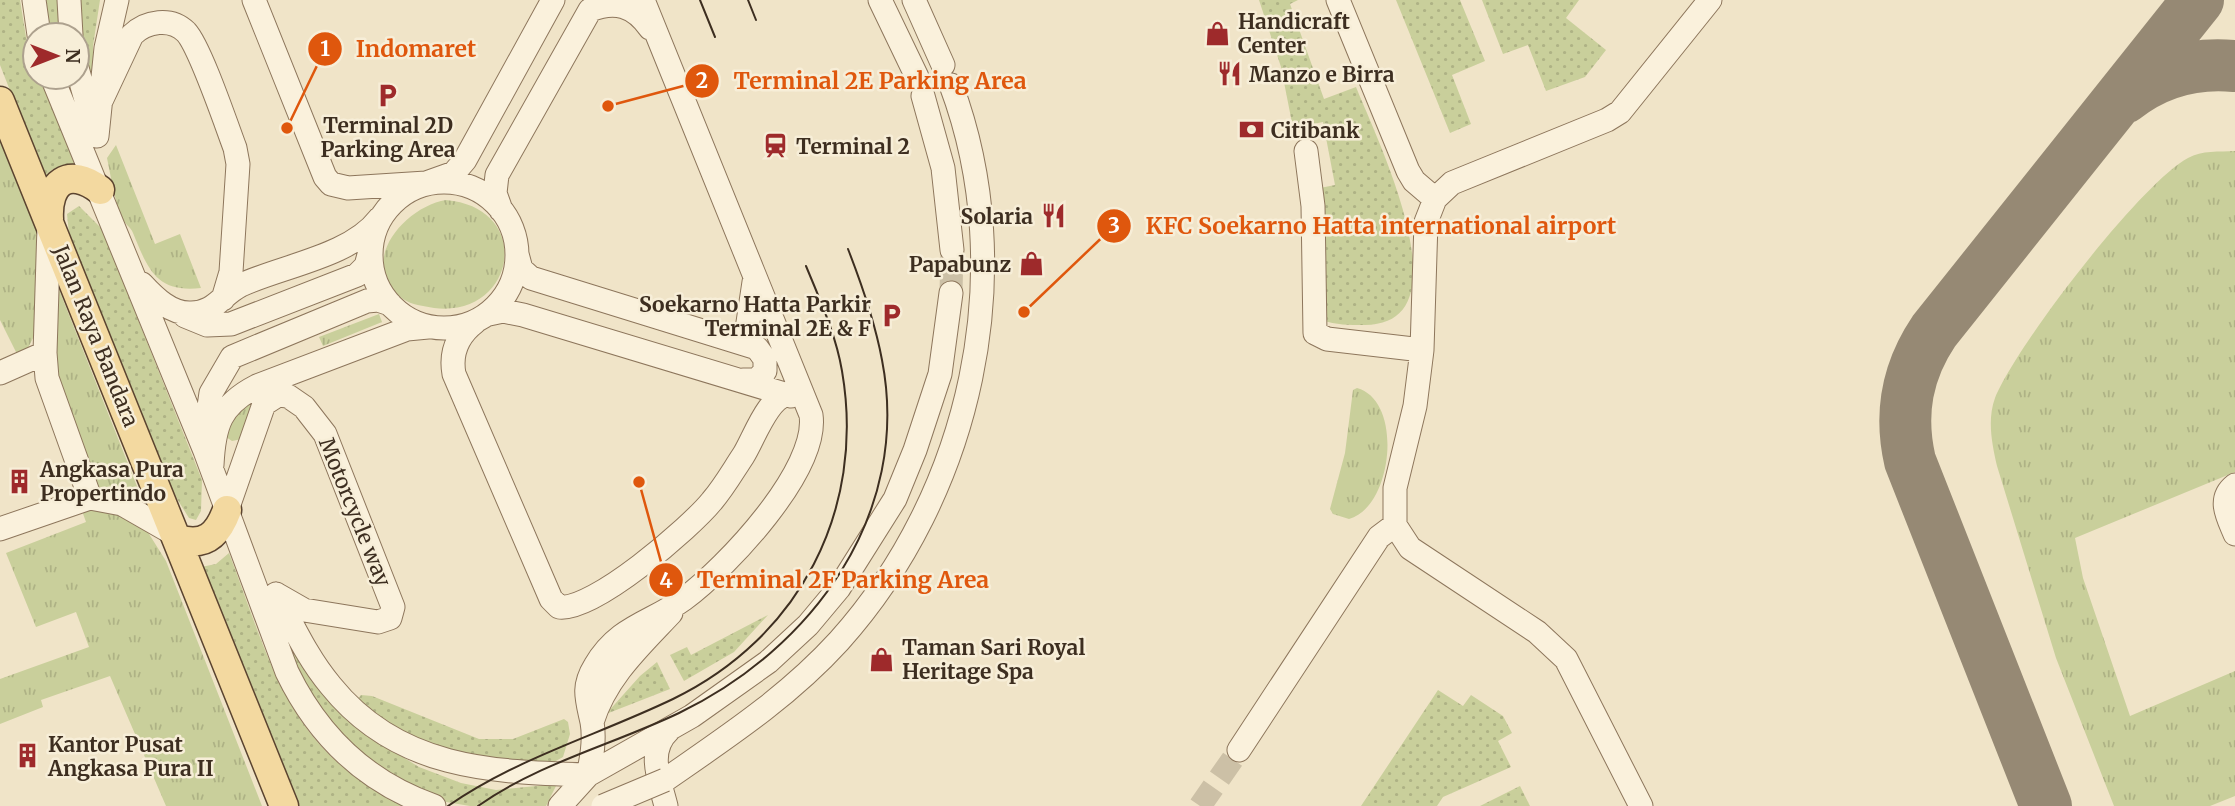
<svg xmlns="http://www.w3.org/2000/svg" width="2235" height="806" font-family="Merriweather,serif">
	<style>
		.grass { fill: url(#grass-tufts) }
		.garden { fill: url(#garden-dots) }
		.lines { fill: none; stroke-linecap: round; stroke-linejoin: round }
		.taxiway { stroke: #968974; stroke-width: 52 }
		.minor-tunnel { stroke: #ccc0a6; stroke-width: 23; stroke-dasharray: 23 11; stroke-linecap: butt }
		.minor-casing { stroke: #8d765c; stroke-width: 25 }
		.major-casing { stroke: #5b4430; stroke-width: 31 }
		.minor { stroke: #faf1dc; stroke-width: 23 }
		.major { stroke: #f3d9a0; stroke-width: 28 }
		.tram { stroke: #3d2e20; stroke-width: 2 }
		.minor-bridge-casing { stroke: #8d765c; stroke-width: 25; stroke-linecap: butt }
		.minor-bridge { stroke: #faf1dc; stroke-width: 23 }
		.labels { text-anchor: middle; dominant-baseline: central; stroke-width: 5; stroke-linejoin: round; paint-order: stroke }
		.poi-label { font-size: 21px; font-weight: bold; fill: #3d2e20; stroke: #f7eed8; text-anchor: start }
		.street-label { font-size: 21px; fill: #3d2e20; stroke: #f7eed8 }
		.leader { fill: none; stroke: #df570d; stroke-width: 2.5 }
		.callout-dot { fill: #df570d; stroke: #f7eed8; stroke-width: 2.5 }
		.mark-label { font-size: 21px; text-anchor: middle; font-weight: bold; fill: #fff }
		.callout-label { font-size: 23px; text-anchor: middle; font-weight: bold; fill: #df570d; stroke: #f7eed8; stroke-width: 5; stroke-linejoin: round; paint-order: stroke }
	</style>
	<defs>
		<pattern id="grass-tufts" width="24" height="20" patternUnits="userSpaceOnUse" patternTransform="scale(1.75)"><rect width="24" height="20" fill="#c9cf9b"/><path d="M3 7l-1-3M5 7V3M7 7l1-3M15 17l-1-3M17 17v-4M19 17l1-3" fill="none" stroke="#aeb285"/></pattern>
		<pattern id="garden-dots" width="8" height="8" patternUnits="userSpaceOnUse" patternTransform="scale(1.75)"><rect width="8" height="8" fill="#c9cf9b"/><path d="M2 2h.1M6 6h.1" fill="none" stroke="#aeb285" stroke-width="1.8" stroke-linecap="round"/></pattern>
	</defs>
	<rect width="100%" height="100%" fill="#f0e4c8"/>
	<path class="grass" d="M0,141L40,240L34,336L27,350L17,354L0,320Z
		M116,145L155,244L180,234L201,288C156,293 148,269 133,233C131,227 123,223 121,216C114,198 111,177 107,158Z
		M2235,151V472L2075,538L2083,578L2130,716L2235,671V796L2210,806H2114L2056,658L1997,466C1992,444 1987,420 1995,398C2016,346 2140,184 2188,158C2202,150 2219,152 2235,151Z
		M446,200C535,208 516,318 434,308C423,306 412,305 403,299C355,264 404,207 446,200Z
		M58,287L146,509L93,491L50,360Z
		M379,314L382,322L323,346L319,337Z
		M1357,388C1404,401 1393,507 1349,519L1333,514L1330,509L1345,453L1353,390Z
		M250,401L252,408L242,439L232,441L226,437L225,427Z
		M107,504L144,526L166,561L262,806H166L110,676L41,700L43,707L0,724V679L89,647L76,612L36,627L6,553L86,522L81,508Z"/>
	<path class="garden" d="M0,0H20L26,37L35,62V77H41L76,168L53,169L44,177L0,65Z
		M43,0H60L59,35H48Z
		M78,0H100L93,46L94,90L83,55Z
		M1259,0H1298L1290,4L1324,99L1356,87C1375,135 1470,326 1364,325C1349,325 1336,325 1322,320L1325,263L1320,188L1335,185L1323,122L1293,128L1281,67Z
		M1396,0H1460L1485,61L1452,75L1471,124L1450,133Z
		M1482,0H1579L1566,18L1606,50L1585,77L1546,91L1528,45L1503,54Z
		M79,206L102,229L202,480L201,511L196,520L189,518L162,475L70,243L67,214Z
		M229,553C271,663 289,756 408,806H296L201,567L216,564Z
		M768,615L734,652L684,681L670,655L687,647L691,655Z
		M280,625L380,743L419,767L461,783L496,790L557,784L546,806H470L446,802L416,792L377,768L314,707L292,665Z
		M657,662L670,689L606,714L640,676Z
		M1438,690L1463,706L1471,695L1503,716L1512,733L1498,741L1511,767L1443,797L1437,806H1361Z
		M361,695L372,696L479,739H513L564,719L568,722L570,734L563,757L554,762C535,763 513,767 494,764C447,758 389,733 358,699Z
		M1520,786L1530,806H1480Z"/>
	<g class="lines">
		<path class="taxiway" d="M2124,98C2157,72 2194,62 2235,66
			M2046,806L1910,461C1899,413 1907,371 1934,331L2198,0"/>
		<path class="minor-tunnel" d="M951,293L952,250
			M1200,806L1239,750"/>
		<defs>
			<path id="minor" d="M34,0L39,35
				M69,0L71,35
				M254,0L325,177L331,184L348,188L426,183L454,173L465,160L553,0
				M880,0L917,77
				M914,0L943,65
				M1338,0L1408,171L1414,181L1435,199
				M77,68L94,128
				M52,77L205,451L287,672C318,736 365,782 434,806
				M923,96L943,168L952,250
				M101,101L132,35C146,21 171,17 186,32C200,47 226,124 235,148L238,164L231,272L223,299
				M97,136L106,48L117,0
				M1306,151L1313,206L1315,333L1327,339L1422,350
				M371 255a73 73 0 1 1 146 0a73 73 0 1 1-146 0Z
				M501,210L495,193L497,175L590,10C615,0 634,5 650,28
				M49,226L45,353L47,378L90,498
				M517,254L521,269L531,278L757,348L765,359V371L757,380H743
				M142,284C155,298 171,314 191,313C215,313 221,295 241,285C282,266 351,256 379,219
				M489,314L503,311L523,315L791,396
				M185,316L207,325L231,324L357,275L366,266L370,251
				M475,322C458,335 450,352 454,374L551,599L559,607C593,612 691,527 712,501C724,487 733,471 743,456C754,439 768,395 789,395
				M729,339L741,338L747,329L754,282
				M0,373L45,353
				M205,434L211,393L232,357L367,301L378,300L390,304
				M212,465C214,425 220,405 257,386L407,329L428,327
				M2235,485C2217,499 2228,517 2235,534
				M227,510L264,404L278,395L288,396L304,407L325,434L393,607L390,618L378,622L304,610L276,594
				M0,529L90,498L122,504L176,535
				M276,594C293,626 308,659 331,686C398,769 491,772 588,775
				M592,722C606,677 639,647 671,613
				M1239,750L1379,537L1395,525
				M588,775C592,758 595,739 592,722C587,699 582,687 595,666C618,626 651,623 684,599C726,568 819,470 811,415L643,0
				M665,780C727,737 788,697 839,641C971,494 1021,272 951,85
				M560,806L588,775L692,716L768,662L808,625L839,588L895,499L915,450L940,374L951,293
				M666,806C660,781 646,751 669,730
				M1641,806L1566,659L1537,632L1410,548L1395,525V488L1415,406L1422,350L1426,222L1435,199L1452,183L1607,120L1620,112L1710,0"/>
			<path id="major" d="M0,101L284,806
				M49,219C47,183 68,166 100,190
				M178,539C205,547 218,535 227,510"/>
		</defs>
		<use href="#minor" class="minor-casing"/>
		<use href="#major" class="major-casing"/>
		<use href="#minor" class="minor"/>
		<use href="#major" class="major"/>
		<path class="tram" d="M700,0L715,37
			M748,0L756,20
			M448,806C519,757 596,736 673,699C799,638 866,510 842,371C836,335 820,300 806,266
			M478,806C539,763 612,745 679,713C812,649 912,514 882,360C875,322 862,285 848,249"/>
		<defs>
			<path id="minor-bridge" d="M603,806L665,780"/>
		</defs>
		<use href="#minor-bridge" class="minor-bridge-casing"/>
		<use href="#minor-bridge" class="minor-bridge"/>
	</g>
	<defs>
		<symbol id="shop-bare" viewBox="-9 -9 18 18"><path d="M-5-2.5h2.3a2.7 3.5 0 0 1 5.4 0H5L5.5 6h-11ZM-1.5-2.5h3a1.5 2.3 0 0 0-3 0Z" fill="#9e2a2b" stroke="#f7eed8" stroke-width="2.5" paint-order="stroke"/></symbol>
		<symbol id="restaurant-bare" viewBox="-9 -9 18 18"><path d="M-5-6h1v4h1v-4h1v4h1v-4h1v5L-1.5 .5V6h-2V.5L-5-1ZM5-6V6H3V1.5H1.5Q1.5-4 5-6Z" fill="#9e2a2b" stroke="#f7eed8" stroke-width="2.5" paint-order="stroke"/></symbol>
		<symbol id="parking-bare" viewBox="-9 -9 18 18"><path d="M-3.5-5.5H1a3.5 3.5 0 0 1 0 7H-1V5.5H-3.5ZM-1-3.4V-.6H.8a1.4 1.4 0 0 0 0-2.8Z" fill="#9e2a2b" stroke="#f7eed8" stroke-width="2.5" paint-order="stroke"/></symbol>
		<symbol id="bank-bare" viewBox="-9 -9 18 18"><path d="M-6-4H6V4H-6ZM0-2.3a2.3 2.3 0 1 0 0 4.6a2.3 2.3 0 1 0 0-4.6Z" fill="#9e2a2b" stroke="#f7eed8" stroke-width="2.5" paint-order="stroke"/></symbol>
		<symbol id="station-bare" viewBox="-9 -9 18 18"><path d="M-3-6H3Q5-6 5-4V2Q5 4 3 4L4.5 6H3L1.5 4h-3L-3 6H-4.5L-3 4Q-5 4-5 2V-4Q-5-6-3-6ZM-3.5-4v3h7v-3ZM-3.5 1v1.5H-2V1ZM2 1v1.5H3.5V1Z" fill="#9e2a2b" stroke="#f7eed8" stroke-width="2.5" paint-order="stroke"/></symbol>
		<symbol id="building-bare" viewBox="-9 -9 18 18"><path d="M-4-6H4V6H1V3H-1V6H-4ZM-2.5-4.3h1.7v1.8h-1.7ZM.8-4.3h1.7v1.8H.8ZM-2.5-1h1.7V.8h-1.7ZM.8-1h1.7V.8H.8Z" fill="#9e2a2b" stroke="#f7eed8" stroke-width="2.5" paint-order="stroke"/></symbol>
	</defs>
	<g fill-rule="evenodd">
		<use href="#shop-bare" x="1200" y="16" width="35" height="35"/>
		<use href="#restaurant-bare" x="1212" y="56" width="35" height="35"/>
		<use href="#parking-bare" x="370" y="78" width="35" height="35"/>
		<use href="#bank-bare" x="1234" y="112" width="35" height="35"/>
		<use href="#station-bare" x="758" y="128" width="35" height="35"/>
		<use href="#restaurant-bare" x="1036" y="198" width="35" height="35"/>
		<use href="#shop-bare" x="1014" y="246" width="35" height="35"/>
		<use href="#parking-bare" x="874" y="298" width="35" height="35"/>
		<use href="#building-bare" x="2" y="464" width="35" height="35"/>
		<use href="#shop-bare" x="864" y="642" width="35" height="35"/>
		<use href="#building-bare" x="10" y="738" width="35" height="35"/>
	</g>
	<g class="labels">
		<g class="poi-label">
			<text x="1238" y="21">Handicraft<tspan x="1238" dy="24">Center</tspan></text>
			<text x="1249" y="74">Manzo e Birra</text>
			<text x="388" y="125" text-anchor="middle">Terminal 2D<tspan x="388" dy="24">Parking Area</tspan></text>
			<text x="1271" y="130">Citibank</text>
			<text x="796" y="146">Terminal 2</text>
			<text x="1033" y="216" text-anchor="end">Solaria</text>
			<text x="1011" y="264" text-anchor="end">Papabunz</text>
			<text x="871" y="304" text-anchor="end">Soekarno Hatta Parkir<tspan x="871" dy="24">Terminal 2E &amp; F</tspan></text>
			<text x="40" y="469">Angkasa Pura<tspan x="40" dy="24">Propertindo</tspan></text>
			<text x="902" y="647">Taman Sari Royal<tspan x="902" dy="24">Heritage Spa</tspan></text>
			<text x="48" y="744">Kantor Pusat<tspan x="48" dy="24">Angkasa Pura II</tspan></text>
		</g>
		<g class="street-label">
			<text transform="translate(96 336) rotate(68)">Jalan Raya Bandara</text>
			<text transform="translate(355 512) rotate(68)">Motorcycle way</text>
		</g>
	</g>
	<path class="leader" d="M287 128L325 49M608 106L702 81M1024 312L1114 226M639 482L666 580"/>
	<g class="callout-dot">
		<circle cx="287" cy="128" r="7"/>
		<circle cx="608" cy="106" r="7"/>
		<circle cx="1024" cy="312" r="7"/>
		<circle cx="639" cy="482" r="7"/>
		<circle cx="325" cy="49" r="18"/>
		<circle cx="702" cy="81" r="18"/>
		<circle cx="1114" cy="226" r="18"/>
		<circle cx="666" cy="580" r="18"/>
	</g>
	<g class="mark-label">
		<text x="325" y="56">1</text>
		<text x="702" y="88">2</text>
		<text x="1114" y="233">3</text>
		<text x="666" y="588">4</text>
	</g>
	<g class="callout-label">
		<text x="416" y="57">Indomaret</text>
		<text x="880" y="89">Terminal 2E Parking Area</text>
		<text x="1381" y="234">KFC Soekarno Hatta international airport</text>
		<text x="843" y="588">Terminal 2F Parking Area</text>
	</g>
	<g transform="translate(56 56) rotate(90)"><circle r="33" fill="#f7eed8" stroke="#ada18e" stroke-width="2"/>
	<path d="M0-5L12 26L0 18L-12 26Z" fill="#9e2a2b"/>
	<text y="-10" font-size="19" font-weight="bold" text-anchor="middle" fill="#3d2e20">N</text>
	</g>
</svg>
